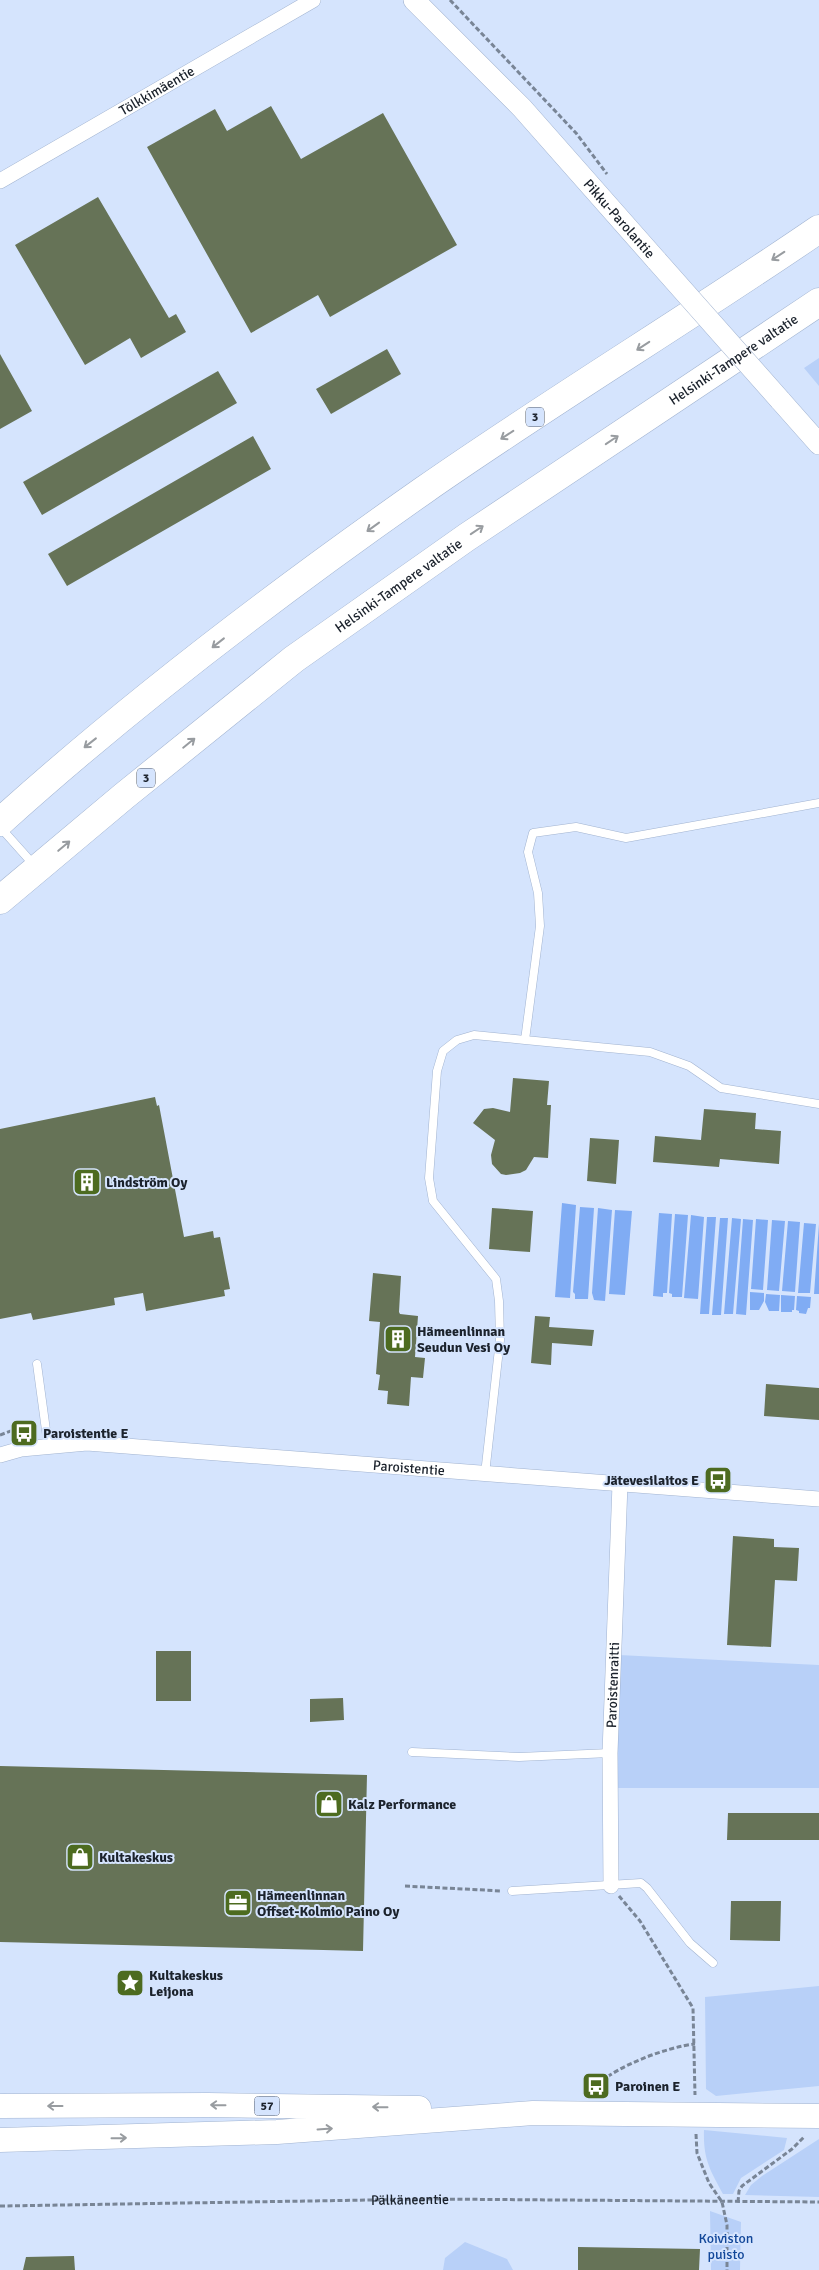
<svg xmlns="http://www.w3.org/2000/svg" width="819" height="2270" font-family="Signika,sans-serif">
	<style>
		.green { fill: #b8d0f8 }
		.water { fill: #80acf4 }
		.building { fill: #667357 }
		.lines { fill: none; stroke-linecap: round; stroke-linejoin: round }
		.lane-casing { stroke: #a1b3d0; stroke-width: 9 }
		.street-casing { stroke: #a1b3d0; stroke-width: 16 }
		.secondary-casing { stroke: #a1b3d0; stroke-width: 22 }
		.primary-casing { stroke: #a1b3d0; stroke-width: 25 }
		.highway-casing { stroke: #a1b3d0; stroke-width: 29 }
		.path { stroke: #798596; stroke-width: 3; stroke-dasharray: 5 2.5; stroke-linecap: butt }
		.lane { stroke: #fff; stroke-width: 8 }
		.street { stroke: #fff; stroke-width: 15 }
		.secondary { stroke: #fff; stroke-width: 21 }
		.primary { stroke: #fff; stroke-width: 24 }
		.highway { stroke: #fff; stroke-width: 28 }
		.secondary-bridge-casing { stroke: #a1b3d0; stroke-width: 22; stroke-linecap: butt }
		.secondary-bridge { stroke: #fff; stroke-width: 21 }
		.oneway { stroke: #989ca0 }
		.labels { text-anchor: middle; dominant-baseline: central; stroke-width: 4; stroke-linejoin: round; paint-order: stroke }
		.shield { fill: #d5e4fd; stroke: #535c6b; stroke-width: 1 }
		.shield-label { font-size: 12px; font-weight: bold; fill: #1b222c }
		.street-label { font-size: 14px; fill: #1b222c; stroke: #d5e4fd }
		.poi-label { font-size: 14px; font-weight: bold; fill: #1b222c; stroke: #d5e4fd; text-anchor: start }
		.park-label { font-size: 14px; fill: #124799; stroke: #d5e4fd }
	</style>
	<rect width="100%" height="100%" fill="#d5e4fd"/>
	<path class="green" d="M819,358V386L804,368Z
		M619,1655L819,1665V1788H617Z
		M819,1986V2086L716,2096L706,2089L705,1997Z
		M704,2130L787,2138L784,2150L741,2178L733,2194H723C710,2170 703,2159 704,2130Z
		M819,2139V2197L745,2195L751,2185L762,2176Z
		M710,2211L741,2222L740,2270H711Z
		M465,2242L507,2259L513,2270H443L445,2258Z"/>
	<path class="water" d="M562,1203L576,1205L570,1298L555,1297Z
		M580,1207L594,1208L588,1299H575V1294L573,1292Z
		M598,1208L612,1210L605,1301L594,1300L592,1293Z
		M615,1210L632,1211L625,1295L609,1294Z
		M659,1213L672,1214L667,1293H663V1297L653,1296Z
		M675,1214L688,1215L682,1297H672V1294L669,1293Z
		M691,1215L704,1217L698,1299L684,1298Z
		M707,1217H716L709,1314H700Z
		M720,1218H728L721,1315H712Z
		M732,1218L741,1219L733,1314H724Z
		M743,1219L753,1220L746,1315L736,1314Z
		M756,1219L768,1220L763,1290L751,1289Z
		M772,1220L785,1221L779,1291L767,1290Z
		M788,1221L800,1222L795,1292L782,1291Z
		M804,1223L816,1224L810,1293H798Z
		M819,1224V1294H814Z
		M750,1292L764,1293V1301L759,1310H750Z
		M766,1294L780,1295L779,1311H769L765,1302Z
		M781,1295L795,1296L794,1310H792V1312H781Z
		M797,1296L811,1297L810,1308H808L806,1314L799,1313V1311L796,1310Z"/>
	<path class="building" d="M271,106L301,159L383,113L457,245L330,317L318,295L251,333L147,147L215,109L227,131Z
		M98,197L169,318L176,314L186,332L141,358L130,338L85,365L15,245Z
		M387,349L401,374L331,414L316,389Z
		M0,354L32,411L0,429Z
		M218,371L237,403L42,515L23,482Z
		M253,436L271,469L67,586L48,554Z
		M513,1078L549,1081L547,1105H551L548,1158L534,1157L526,1170L520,1173L506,1175L501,1174L492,1164L491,1155L495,1140L473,1123L484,1109L493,1108L510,1112Z
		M155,1097L157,1106L159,1105L184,1237L213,1231L214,1238L220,1237L230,1289L224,1290L225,1296L146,1311L143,1293L114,1298L115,1305L33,1320L31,1313L0,1319V1129Z
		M704,1109L756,1113L755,1129L781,1131L779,1164L720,1159L719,1167L653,1162L655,1136L701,1140Z
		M590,1138L619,1140L616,1184L587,1181Z
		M492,1208L533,1211L530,1252L489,1249Z
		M373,1273L401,1276L399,1312L400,1314L418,1316L415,1357L425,1358L423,1378L411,1377L409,1406L387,1404L388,1391L378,1390L380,1375L376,1374L380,1322L369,1321Z
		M535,1316L550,1317L549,1327L594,1330L592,1346L552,1343L551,1365L531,1363Z
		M766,1384L819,1388V1420L764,1416Z
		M733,1536L774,1539V1547L799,1548L797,1581L775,1580L771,1647L727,1645Z
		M156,1651H191V1701H156Z
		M343,1698L344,1720L310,1722V1699Z
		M0,1766L367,1775L363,1951L0,1942Z
		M728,1813H819V1840H727Z
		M731,1901H781L780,1941L730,1940Z
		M578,2247L700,2249L699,2270H578Z
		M74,2256L75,2270H23L26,2257Z"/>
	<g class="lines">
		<defs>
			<path id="lane" d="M0,827L34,865
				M525,1040L650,1052L689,1066L721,1088L819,1104
				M37,1364L48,1445
				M485,1474L500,1340L499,1301L496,1279L433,1201L429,1178L437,1071L443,1051L457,1040L474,1035L525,1040L540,926L538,893L528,852L533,833L576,827L626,838L819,803
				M412,1752L519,1757L610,1753
				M512,1891L641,1883L647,1888L690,1943L713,1963"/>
			<g id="street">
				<path id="s2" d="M0,181L313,0"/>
				<path id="s3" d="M0,1455L21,1449L87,1443L819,1499"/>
				<path id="s4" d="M611,1886L610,1753L620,1484"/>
			</g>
			<g id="secondary">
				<path id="s5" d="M414,0L522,108L657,261"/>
				<path d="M780,400L819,444"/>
			</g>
			<path id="primary" d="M0,2106L208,2105L419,2108
				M0,2140L277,2132L533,2113L819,2116"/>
			<g id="highway">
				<path d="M0,822C133,702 277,593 424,490C553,400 689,318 819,229"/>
				<path id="s6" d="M0,900L124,796L294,659L467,537L819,302"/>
			</g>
		</defs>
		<use href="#lane" class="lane-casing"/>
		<use href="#street" class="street-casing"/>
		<use href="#secondary" class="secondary-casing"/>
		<use href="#primary" class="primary-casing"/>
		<use href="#highway" class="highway-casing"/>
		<g class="path">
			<path d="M450,0L576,133L607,174"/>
			<path d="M0,1435L35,1422"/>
			<path d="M405,1886L502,1891"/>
			<path d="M619,1896L640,1921L693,2008L695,2095"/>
			<path d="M596,2086C616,2066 667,2047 695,2044"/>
			<path d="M696,2134L697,2153L709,2183L722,2202L727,2225V2270"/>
			<path d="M738,2202L739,2191L742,2186L792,2149L805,2136"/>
			<path id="s1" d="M0,2206L431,2199L819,2202"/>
		</g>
		<use href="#lane" class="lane"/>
		<use href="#street" class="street"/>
		<use href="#secondary" class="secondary"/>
		<use href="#primary" class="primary"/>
		<use href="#highway" class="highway"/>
		<defs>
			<path id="secondary-bridge" d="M657,261L780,400"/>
		</defs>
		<use href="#secondary-bridge" class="secondary-bridge-casing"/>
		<use href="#secondary-bridge" class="secondary-bridge"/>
	</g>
	<defs><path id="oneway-shaft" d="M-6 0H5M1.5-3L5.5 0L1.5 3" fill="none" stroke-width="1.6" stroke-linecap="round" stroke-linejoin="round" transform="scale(1.25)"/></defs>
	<g class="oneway">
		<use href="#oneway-shaft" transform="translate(778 256) rotate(147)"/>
		<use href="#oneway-shaft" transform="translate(643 346) rotate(147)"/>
		<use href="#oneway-shaft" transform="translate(507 435) rotate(147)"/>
		<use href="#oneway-shaft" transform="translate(612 440) rotate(-34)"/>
		<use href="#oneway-shaft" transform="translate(373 527) rotate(144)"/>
		<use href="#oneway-shaft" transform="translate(477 530) rotate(-34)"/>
		<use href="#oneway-shaft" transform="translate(218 643) rotate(142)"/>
		<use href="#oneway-shaft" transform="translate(90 743) rotate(142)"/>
		<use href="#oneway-shaft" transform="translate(189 743) rotate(-39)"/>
		<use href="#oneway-shaft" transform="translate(64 846) rotate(-40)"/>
		<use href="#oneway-shaft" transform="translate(218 2105) rotate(-179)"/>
		<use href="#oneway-shaft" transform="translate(55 2106) rotate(180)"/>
		<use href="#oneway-shaft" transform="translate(380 2107) rotate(-179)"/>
		<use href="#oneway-shaft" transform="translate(325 2129) rotate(-4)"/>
		<use href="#oneway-shaft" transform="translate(119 2138) rotate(-1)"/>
	</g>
	<defs>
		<symbol id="building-square" viewBox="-11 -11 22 22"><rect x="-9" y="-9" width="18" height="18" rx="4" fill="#4d6b20" stroke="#d5e4fd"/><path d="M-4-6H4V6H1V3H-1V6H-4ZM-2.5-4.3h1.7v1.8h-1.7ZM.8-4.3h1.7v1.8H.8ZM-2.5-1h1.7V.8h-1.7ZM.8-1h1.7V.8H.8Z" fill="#fff"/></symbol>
		<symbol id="bus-square" viewBox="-11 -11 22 22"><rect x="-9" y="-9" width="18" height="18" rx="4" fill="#4d6b20" stroke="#d5e4fd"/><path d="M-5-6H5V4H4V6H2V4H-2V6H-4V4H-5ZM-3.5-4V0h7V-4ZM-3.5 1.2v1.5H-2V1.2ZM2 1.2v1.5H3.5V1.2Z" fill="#fff"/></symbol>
		<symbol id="shop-square" viewBox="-11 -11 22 22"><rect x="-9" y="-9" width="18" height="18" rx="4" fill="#4d6b20" stroke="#d5e4fd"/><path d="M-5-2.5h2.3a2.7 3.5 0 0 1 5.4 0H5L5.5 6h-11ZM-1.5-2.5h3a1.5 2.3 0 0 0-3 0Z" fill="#fff"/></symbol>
		<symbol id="office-square" viewBox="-11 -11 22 22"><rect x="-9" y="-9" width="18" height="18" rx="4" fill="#4d6b20" stroke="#d5e4fd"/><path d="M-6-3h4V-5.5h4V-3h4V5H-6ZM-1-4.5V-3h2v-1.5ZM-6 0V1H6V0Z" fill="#fff"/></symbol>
		<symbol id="sight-square" viewBox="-11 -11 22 22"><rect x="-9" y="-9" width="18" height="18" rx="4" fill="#4d6b20" stroke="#d5e4fd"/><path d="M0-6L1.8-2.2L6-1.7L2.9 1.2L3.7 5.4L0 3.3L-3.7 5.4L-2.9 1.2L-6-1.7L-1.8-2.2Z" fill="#fff"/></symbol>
	</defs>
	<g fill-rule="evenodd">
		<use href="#building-square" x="71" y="1166" width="32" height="32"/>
		<use href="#building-square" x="382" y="1323" width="32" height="32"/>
		<use href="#bus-square" x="8" y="1417" width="32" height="32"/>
		<use href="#bus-square" x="702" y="1464" width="32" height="32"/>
		<use href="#shop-square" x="313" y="1788" width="32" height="32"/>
		<use href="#shop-square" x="64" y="1841" width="32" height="32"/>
		<use href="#office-square" x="222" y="1887" width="32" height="32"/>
		<use href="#sight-square" x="114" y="1967" width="32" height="32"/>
		<use href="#bus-square" x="580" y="2070" width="32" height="32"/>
	</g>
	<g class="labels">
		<g class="shield">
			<rect x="526" y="407.5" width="18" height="19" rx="4"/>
			<rect x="137" y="768.5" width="18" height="19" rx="4"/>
			<rect x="254.5" y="2096.5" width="25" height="19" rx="4"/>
		</g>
		<g class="shield-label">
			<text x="535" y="417">3</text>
			<text x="146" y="778">3</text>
			<text x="267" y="2106">57</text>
		</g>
		<g class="street-label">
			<text stroke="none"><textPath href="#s2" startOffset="181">Tölkkimäentie</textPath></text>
			<text stroke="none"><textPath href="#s5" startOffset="300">Pikku-Parolantie</textPath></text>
			<text stroke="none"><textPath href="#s6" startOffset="912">Helsinki-Tampere valtatie</textPath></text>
			<text stroke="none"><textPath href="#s6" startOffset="508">Helsinki-Tampere valtatie</textPath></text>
			<text stroke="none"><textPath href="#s3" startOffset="411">Paroistentie</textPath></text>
			<text stroke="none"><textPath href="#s4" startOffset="201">Paroistenraitti</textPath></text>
			<text stroke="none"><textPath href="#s1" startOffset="410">Pälkäneentie</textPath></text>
		</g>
		<g class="poi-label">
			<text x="106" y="1182">Lindström Oy</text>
			<text x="417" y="1331">Hämeenlinnan<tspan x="417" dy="16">Seudun Vesi Oy</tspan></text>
			<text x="43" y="1433">Paroistentie E</text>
			<text x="699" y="1480" text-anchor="end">Jätevesilaitos E</text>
			<text x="348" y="1804">Kalz Performance</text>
			<text x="99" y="1857">Kultakeskus</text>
			<text x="257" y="1895">Hämeenlinnan<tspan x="257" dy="16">Offset-Kolmio Paino Oy</tspan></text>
			<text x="149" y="1975">Kultakeskus<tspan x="149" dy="16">Leijona</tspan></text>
			<text x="615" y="2086">Paroinen E</text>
		</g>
		<g class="park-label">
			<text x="726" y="2238">Koiviston<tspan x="726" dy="16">puisto</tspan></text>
		</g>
	</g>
</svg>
